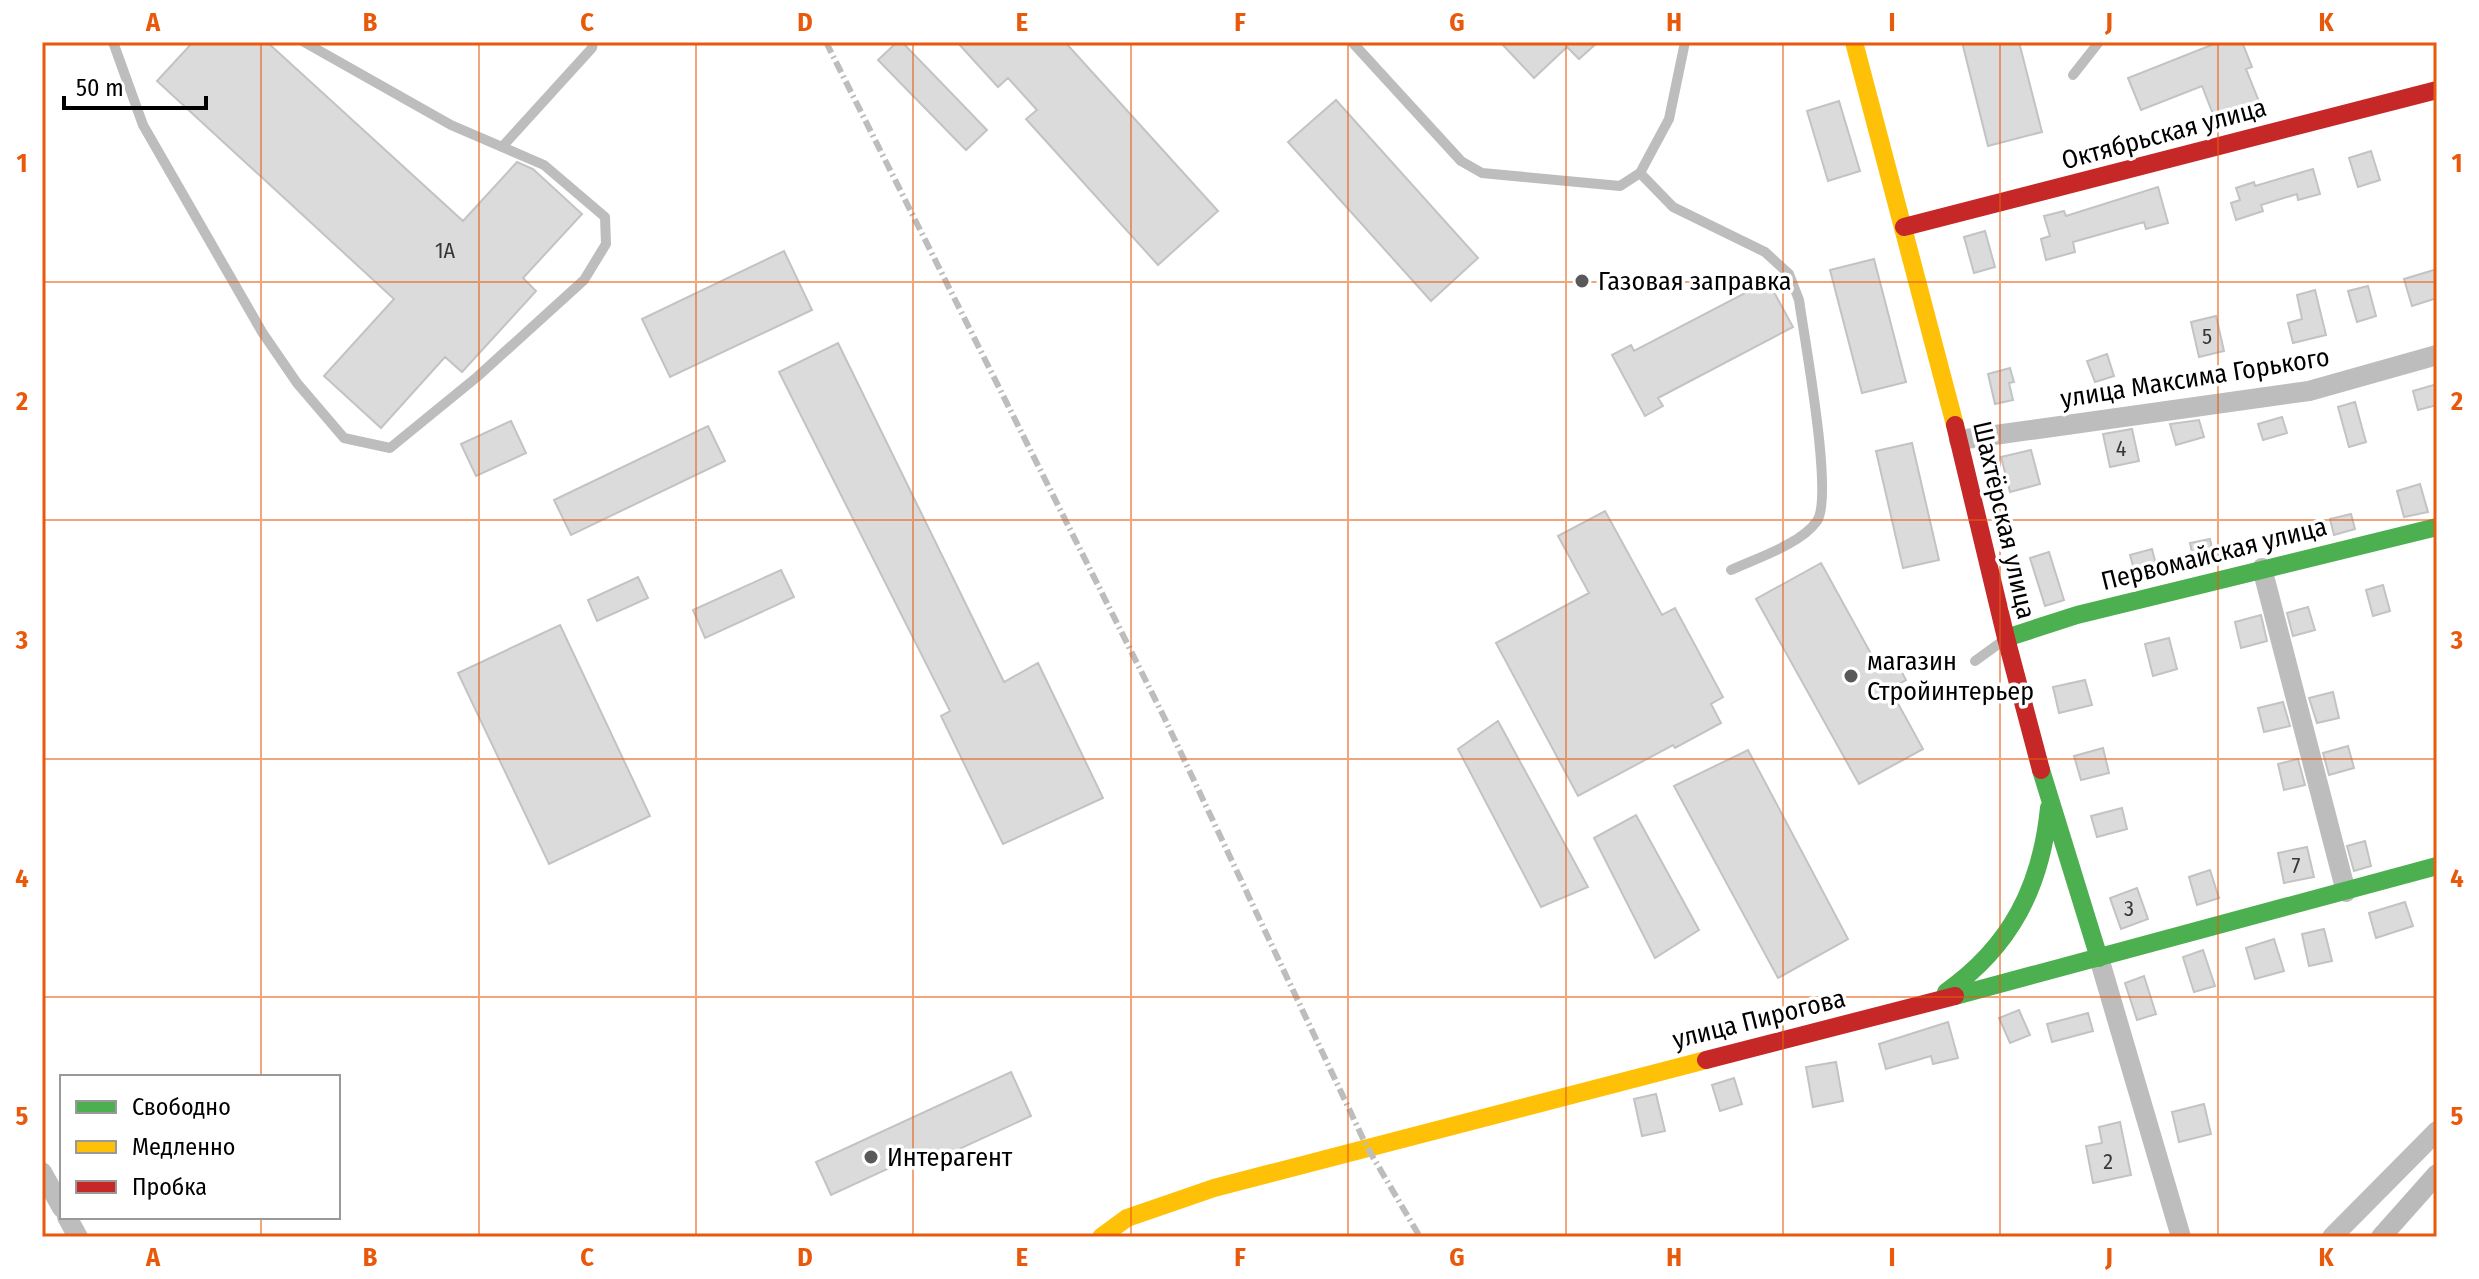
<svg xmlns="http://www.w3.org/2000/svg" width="2479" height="1279" font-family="'Fira Sans Condensed',sans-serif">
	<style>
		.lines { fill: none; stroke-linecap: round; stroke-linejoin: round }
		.canal { stroke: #bababa; stroke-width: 20 }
		.building { fill: #dbdbdb; stroke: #c3c3c3; stroke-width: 2 }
		.lane { stroke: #bdbdbd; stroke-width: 10 }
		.street { stroke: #bdbdbd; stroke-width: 20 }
		.fast { stroke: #4caf50; stroke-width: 18 }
		.slow { stroke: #ffc107; stroke-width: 18 }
		.jam { stroke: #c62828; stroke-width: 18 }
		.rail { stroke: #bdbdbd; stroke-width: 6; stroke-dasharray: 12 4 2 4; stroke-linecap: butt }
		.grid { fill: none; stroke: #e8590c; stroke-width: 2; stroke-opacity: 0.55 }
		.poi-dot { fill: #595959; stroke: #fff; stroke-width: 3 }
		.labels { text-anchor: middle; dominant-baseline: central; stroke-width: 7; stroke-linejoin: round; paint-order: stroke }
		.number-label { font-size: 22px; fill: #373737 }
		.street-label { font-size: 26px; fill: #000; stroke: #fff }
		.poi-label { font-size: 26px; fill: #000; stroke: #fff; text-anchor: start }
		.neatline { fill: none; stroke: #e8590c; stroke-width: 3 }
		.grid-label { font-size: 26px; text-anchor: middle; font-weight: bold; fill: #e8590c }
	</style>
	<rect width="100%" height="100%" fill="#fff"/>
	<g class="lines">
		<path class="canal" d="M2381,1237L2437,1174"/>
	</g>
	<path class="building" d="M193,42H267L463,221L517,162L533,169L582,214L523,278L536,291L462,372L445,357L381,428L324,376L394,299L157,81Z
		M897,42H902L987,130L966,150L878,60Z
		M957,42H1065L1218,211L1158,265L1026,119L1037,110L1008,78L998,87Z
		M1500,42H1598L1579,59L1567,47L1534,78Z
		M1962,42H2019L2042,132L1988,146Z
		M2219,42H2242L2252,67L2246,69L2262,109L2218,127L2202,86L2141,110L2128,78Z
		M1336,100L1478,258L1431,301L1288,142Z
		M1839,101L1860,171L1828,181L1807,111Z
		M2371,151L2380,180L2358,187L2349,158Z
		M2313,169L2320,194L2298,200L2297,194L2261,205L2263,211L2236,220L2231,203L2240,200L2236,188L2254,182L2255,186Z
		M2158,187L2168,223L2146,229L2144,222L2073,242L2075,252L2046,260L2041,239L2050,236L2044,216L2064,211L2066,216Z
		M1985,231L1995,267L1974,273L1964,237Z
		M784,251L812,310L670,377L642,319Z
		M1874,259L1906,382L1862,393L1830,270Z
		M2437,269V298L2412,306L2404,279Z
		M1768,281L1793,327L1658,398L1663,406L1645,416L1612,355L1631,345L1634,351Z
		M2368,286L2376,316L2357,322L2348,291Z
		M2315,290L2326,335L2293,343L2288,323L2302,319L2297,295Z
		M2216,316L2224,351L2199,357L2191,322Z
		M838,343L1004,682L1038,663L1103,798L1003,844L941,716L950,711L779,372Z
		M2107,354L2114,376L2095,382L2087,361Z
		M2010,368L2014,382L2009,383L2013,400L1995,404L1988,374Z
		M2437,384V405L2418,410L2413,391Z
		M2355,402L2366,442L2349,447L2338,407Z
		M2282,417L2287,433L2263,440L2258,424Z
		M2199,420L2204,437L2176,445L2170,424Z
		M511,421L526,453L476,476L461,444Z
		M708,426L725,461L571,535L554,500Z
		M2132,429L2139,461L2110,467L2103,434Z
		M1912,443L1939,560L1903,568L1876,451Z
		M2031,450L2040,484L2010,492L2001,457Z
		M2420,484L2428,512L2404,517L2397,491Z
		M1605,511L1662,615L1675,608L1723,697L1711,704L1721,723L1675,748L1673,745L1578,796L1496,643L1589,593L1558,536Z
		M2351,514L2355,529L2334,535L2330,519Z
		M2210,539L2215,563L2195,567L2190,543Z
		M2152,549L2159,577L2138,583L2130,555Z
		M2049,552L2064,600L2045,606L2030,558Z
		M1821,563L1881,672L1897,663L1906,680L1890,689L1923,749L1859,784L1756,599Z
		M781,570L794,597L705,638L693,610Z
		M638,577L648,598L597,621L588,600Z
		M2383,585L2390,611L2373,616L2366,590Z
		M2308,607L2315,630L2293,636L2287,613Z
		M2261,615L2267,641L2241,648L2235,622Z
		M560,625L650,816L549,864L458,673Z
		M2169,638L2177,669L2153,676L2145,644Z
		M2085,680L2092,705L2059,713L2053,687Z
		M2333,692L2339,718L2317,723L2309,698Z
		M2283,702L2290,726L2264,732L2258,708Z
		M1498,721L1588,887L1541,907L1458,749Z
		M2348,746L2354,768L2329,775L2323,753Z
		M2103,748L2109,773L2081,780L2074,756Z
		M1748,750L1848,939L1778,978L1674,786Z
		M2298,759L2305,785L2284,790L2278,764Z
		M2122,808L2127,829L2097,837L2091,816Z
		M1636,815L1699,930L1655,958L1594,838Z
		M2365,841L2371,866L2354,871L2347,846Z
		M2307,847L2314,877L2284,883L2278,853Z
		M2210,870L2219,898L2197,905L2189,877Z
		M2137,888L2148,919L2121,929L2110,898Z
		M2405,902L2413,926L2376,938L2369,913Z
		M2324,929L2332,961L2309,966L2302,934Z
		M2274,939L2284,971L2255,979L2246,948Z
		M2203,950L2215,986L2194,992L2183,957Z
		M2144,976L2156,1014L2137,1020L2125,983Z
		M2019,1010L2030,1035L2010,1043L1999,1018Z
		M2088,1013L2093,1031L2052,1042L2047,1024Z
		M1948,1022L1958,1058L1933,1064L1931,1056L1886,1069L1879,1044Z
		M1836,1062L1843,1101L1813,1107L1806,1067Z
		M1011,1072L1031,1116L931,1162L926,1151L831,1195L816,1162Z
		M1734,1078L1742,1104L1720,1111L1712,1085Z
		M1656,1094L1665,1131L1642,1136L1634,1099Z
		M2204,1104L2211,1134L2179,1142L2172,1112Z
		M2120,1122L2131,1175L2093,1183L2086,1146L2102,1143L2099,1127Z"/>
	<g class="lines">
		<path class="lane" d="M113,42L143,125L262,332L297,383L344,438L390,448L477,377L584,280L606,244L605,217L544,165L451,125L304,42
			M1352,42L1461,161L1482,173L1620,186L1640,173L1669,119L1685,42
			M2073,75L2099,42
			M502,147L592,48L593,42
			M1640,173L1673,207L1765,252L1789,274L1799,300C1804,337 1834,496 1817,521C1801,544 1757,558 1731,570
			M1975,661L2004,640"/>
		<path class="street" d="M1959,440L2309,391L2437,355
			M2262,568L2346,892
			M2099,958L2181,1237
			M42,1172L62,1208
			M67,1217L78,1237
			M2332,1237L2437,1131"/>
		<path class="fast" d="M2006,638L2077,615L2437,527
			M2041,770L2099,958
			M1946,992C2011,946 2041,887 2049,808
			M1955,996L2437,866"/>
		<path class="slow" d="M1854,42L1955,425
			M1101,1237L1127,1218L1214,1188L1706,1060"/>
		<path class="jam" d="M1904,227L2437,90
			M1955,425L2006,638L2041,770
			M1706,1060L1955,996"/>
		<path class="rail" d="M826,42L1164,717L1367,1147L1420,1237"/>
	</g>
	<path class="grid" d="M261,42V1077M479,42V1237M696,42V1237M913,42V1237M1131,42V1237M1348,42V1237M1566,42V1237M1783,42V1237M2000,42V1237M2218,42V1237M42,282H2437M42,520H2437M42,759H2437M42,997H2437M261,1217V1237"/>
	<g class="poi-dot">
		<circle cx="1582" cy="281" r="8"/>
		<circle cx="1851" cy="676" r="8"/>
		<circle cx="871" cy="1157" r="8"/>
	</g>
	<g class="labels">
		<g class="number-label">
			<text x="445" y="250">1А</text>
			<text x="2207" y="336">5</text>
			<text x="2121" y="448">4</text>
			<text x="2296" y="865">7</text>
			<text x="2129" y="908">3</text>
			<text x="2108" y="1161">2</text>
		</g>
		<g class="street-label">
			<text transform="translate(2164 134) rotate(-15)">Октябрьская улица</text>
			<text transform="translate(2195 378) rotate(-9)">улица Максима Горького</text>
			<text transform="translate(2004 520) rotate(77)">Шахтёрская улица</text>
			<text transform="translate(2214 554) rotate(-14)">Первомайская улица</text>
			<text transform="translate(1759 1019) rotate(-14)">улица Пирогова</text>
		</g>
		<g class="poi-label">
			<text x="1598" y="281">Газовая заправка</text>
			<text x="1867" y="661">магазин<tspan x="1867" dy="30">Стройинтерьер</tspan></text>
			<text x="887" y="1157">Интерагент</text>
		</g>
	</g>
	<rect width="2479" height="1279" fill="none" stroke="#ffffff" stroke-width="88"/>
	<rect x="60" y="1075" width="280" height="144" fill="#ffffff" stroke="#999999" stroke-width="2"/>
	<rect x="76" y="1101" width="40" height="12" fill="#4caf50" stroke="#999999" stroke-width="2"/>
	<text x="132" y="1115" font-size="24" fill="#000000">Свободно</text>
	<rect x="76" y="1141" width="40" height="12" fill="#ffc107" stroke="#999999" stroke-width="2"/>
	<text x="132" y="1155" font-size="24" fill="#000000">Медленно</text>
	<rect x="76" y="1181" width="40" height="12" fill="#c62828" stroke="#999999" stroke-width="2"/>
	<text x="132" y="1195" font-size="24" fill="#000000">Пробка</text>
	<path d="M64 96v12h142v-12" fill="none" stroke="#000000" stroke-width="4"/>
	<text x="76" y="96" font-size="24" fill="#000000" stroke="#ffffff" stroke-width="6" paint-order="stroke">50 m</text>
	<rect x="44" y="44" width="2391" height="1191" class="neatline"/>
	<g class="grid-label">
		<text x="153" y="31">A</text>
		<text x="370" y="31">B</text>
		<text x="587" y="31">C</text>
		<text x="805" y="31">D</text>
		<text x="1022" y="31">E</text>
		<text x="1240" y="31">F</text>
		<text x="1457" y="31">G</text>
		<text x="1674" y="31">H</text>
		<text x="1892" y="31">I</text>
		<text x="2109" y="31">J</text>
		<text x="2326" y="31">K</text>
		<text x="22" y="172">1</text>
		<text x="2457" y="172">1</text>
		<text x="22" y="410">2</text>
		<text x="2457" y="410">2</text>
		<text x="22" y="649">3</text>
		<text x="2457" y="649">3</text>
		<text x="22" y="887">4</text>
		<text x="2457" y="887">4</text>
		<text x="22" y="1125">5</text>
		<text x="2457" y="1125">5</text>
		<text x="153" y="1266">A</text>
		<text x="370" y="1266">B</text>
		<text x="587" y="1266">C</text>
		<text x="805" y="1266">D</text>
		<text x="1022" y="1266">E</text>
		<text x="1240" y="1266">F</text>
		<text x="1457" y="1266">G</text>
		<text x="1674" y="1266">H</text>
		<text x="1892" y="1266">I</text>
		<text x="2109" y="1266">J</text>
		<text x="2326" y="1266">K</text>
	</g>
</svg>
